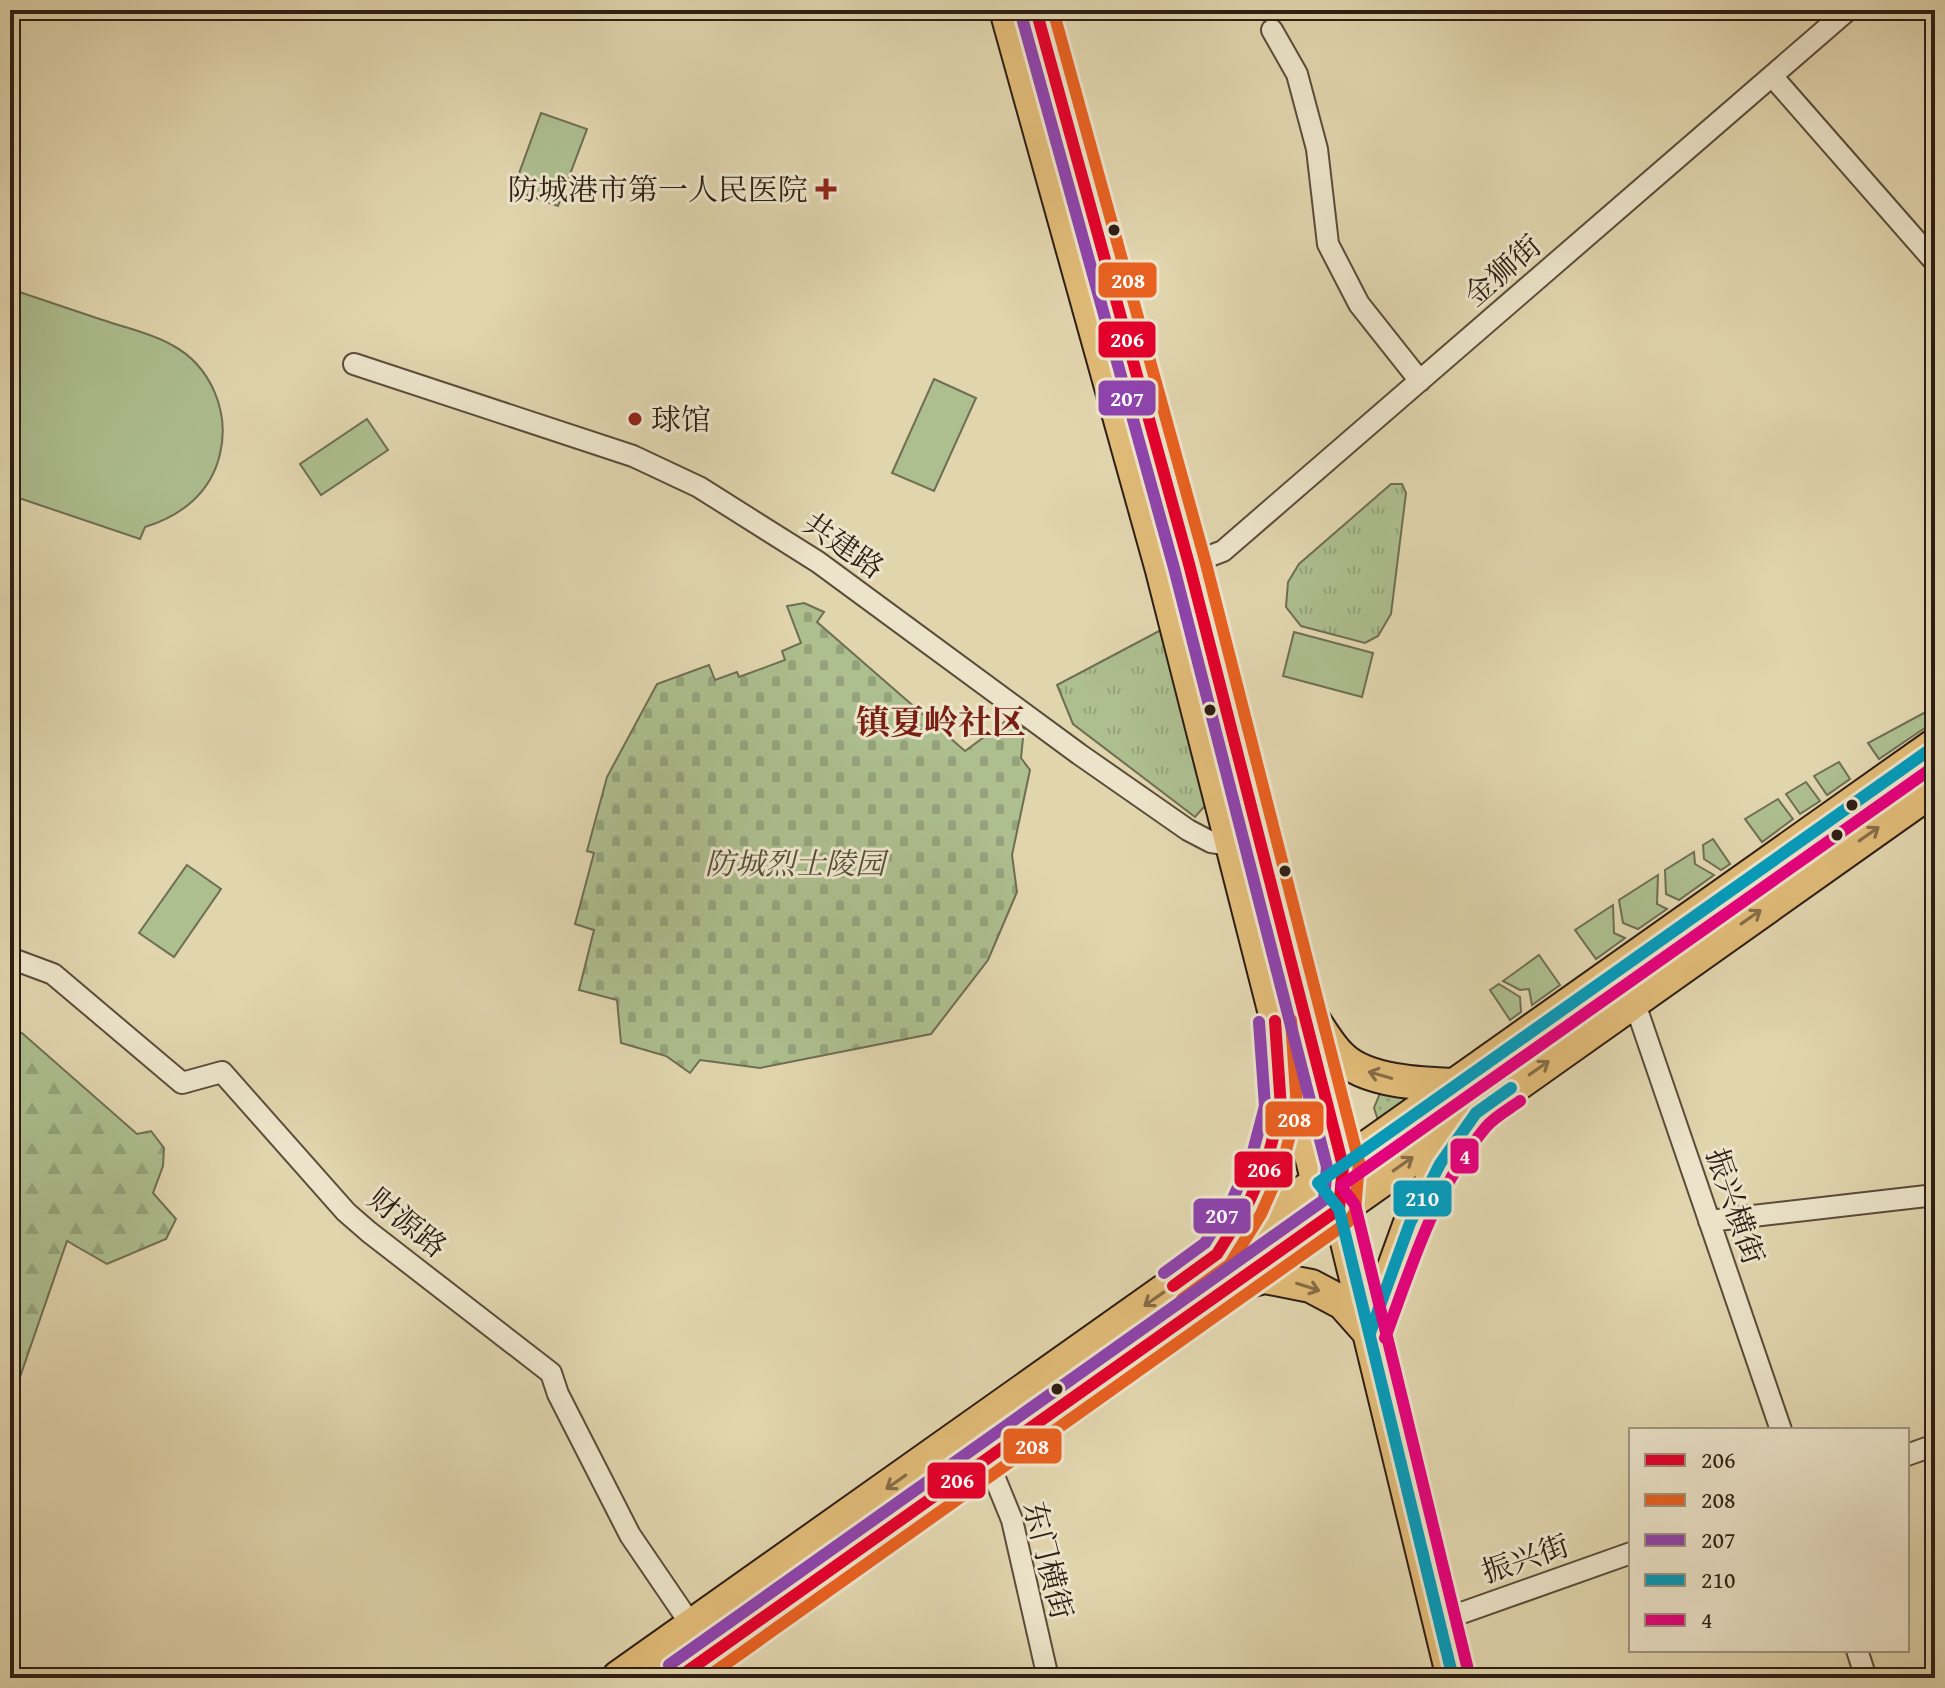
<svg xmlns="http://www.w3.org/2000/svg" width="1945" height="1688" font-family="'Gentium Book Plus','Noto Serif SC',serif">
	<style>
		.grass { fill: #adbe8f; stroke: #6e6e52; stroke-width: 2 }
		.forest { fill: url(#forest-firs); stroke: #6e6e52; stroke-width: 2 }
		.cemetery { fill: url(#cemetery-stones); stroke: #6e6e52; stroke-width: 2 }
		.park { fill: url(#park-tufts); stroke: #6e6e52; stroke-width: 2 }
		.garden { fill: url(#garden-dots); stroke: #6e6e52; stroke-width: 2 }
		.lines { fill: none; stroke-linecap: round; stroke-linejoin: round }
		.minor-casing { stroke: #5b4c3a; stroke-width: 24 }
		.primary-casing { stroke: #2e1e14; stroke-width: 36 }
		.trunk-casing { stroke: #2e1e14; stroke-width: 38 }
		.minor { stroke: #ece4ca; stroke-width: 20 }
		.primary { stroke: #e0ba77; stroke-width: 32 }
		.trunk { stroke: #e0ba77; stroke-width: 34 }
		.bus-1-casing { stroke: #ece4ca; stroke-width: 18 }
		.bus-2-casing { stroke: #ece4ca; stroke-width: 18 }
		.bus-3-casing { stroke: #ece4ca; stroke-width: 18 }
		.bus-4-casing { stroke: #ece4ca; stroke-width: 18 }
		.bus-5-casing { stroke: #ece4ca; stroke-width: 18 }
		.bus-1 { stroke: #e4002b; stroke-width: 12 }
		.bus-2 { stroke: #e86121; stroke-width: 12 }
		.bus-3 { stroke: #8e44ad; stroke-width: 12 }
		.bus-4 { stroke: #059bbb; stroke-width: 12 }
		.bus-5 { stroke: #e5007d; stroke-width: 12 }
		.oneway { stroke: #876c46 }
		.poi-dot { fill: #8f2418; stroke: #ece4ca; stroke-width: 3 }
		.bus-dot { fill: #2e1e14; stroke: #ece4ca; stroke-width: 3 }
		.labels { text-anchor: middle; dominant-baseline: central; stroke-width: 6; stroke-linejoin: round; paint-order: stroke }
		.poi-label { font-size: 30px; fill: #2e1e14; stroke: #ece4ca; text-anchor: end }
		.street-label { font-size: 30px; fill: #2e1e14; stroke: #ece4ca }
		.park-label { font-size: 30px; font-style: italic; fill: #544e39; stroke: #ece4ca }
		.quarter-label { font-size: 34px; font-weight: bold; fill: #7a1f14; stroke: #ece4ca }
		.line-badge { stroke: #ece4ca; stroke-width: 3 }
		.badge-label { font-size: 22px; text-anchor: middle; font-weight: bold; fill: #fff }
	</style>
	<defs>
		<pattern id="forest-firs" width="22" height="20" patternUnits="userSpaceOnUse" patternTransform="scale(2)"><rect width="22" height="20" fill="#adbe8f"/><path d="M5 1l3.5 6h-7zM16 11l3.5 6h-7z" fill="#95a37a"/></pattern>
		<pattern id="cemetery-stones" width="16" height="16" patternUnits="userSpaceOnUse" patternTransform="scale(2)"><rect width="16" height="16" fill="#adbe8f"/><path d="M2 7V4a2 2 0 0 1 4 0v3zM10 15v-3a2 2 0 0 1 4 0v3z" fill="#95a37a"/></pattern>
		<pattern id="park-tufts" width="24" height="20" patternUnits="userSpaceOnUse" patternTransform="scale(2)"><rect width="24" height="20" fill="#adbe8f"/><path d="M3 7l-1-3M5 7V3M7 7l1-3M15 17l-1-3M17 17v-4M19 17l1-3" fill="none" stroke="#95a37a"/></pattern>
		<pattern id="garden-dots" width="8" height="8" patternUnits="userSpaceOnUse" patternTransform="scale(2)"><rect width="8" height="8" fill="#adbe8f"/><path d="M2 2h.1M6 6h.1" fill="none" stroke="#95a37a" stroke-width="1.8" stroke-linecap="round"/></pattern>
	</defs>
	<rect width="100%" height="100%" fill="#e1d5ae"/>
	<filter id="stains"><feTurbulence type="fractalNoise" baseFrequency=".0025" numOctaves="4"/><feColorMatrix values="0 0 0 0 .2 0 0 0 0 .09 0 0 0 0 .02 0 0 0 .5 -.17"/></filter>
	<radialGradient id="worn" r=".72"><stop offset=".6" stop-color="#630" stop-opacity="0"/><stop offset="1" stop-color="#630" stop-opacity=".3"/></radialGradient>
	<path class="grass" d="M541,113L587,129L558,206L513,190Z
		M10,289C41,299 72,310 103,320C126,328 151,333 172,345C211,366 230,412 220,454C211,493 181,516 145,527L140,539L10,495Z
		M934,379L976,398L934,491L892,473Z
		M367,419L388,450L321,495L300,464Z
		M1294,632L1373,653L1362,697L1283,676Z
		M1935,707V721L1879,759L1868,743Z
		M1839,762L1850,779L1827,795L1814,776Z
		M1806,782L1820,801L1800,814L1786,794Z
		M1778,799L1793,819L1762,842L1745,819Z
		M1713,839L1730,864L1721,870L1704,859L1703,845Z
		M1694,852L1695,864L1714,875L1679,900L1666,894L1665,870Z
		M187,865L221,889L174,957L139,933Z
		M1658,875L1657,904L1667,909L1638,929L1623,923L1619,900Z
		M1613,905L1614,933L1625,938L1596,959L1575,930Z
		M1539,955L1560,985L1532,1005L1529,989L1520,990L1503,981Z
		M1499,984L1520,997L1521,1012L1510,1020L1490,990Z"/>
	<path class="forest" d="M10,1028L22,1033L137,1134L151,1131L164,1148L163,1166L153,1193L176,1219L166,1239L107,1264L67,1241L20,1377L10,1380Z"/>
	<path class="cemetery" d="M804,603L824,612L817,622L965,751L1010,718L1024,728L1021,758L1030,770L1012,855L1017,892L988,960L931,1034L760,1068L700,1060L690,1073L666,1056L621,1043L617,1000L579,990L594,930L575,924L594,853L587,851L607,777L657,684L709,665L715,680L737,672L739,677L785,660L782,651L801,643L787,606Z"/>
	<path class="park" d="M1391,484H1402L1406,493L1391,614L1378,636L1365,643L1301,626L1286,607L1288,582L1299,564Z
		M1161,630L1211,799L1195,817L1073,724L1057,685Z"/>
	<path class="garden" d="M1380,1093L1409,1098L1378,1120L1374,1108Z"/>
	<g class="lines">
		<defs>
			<path id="minor" d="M1272,30L1297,74L1317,149L1328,244L1359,304L1420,381
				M1772,76L1935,262
				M354,364L633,456L699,487L818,562L1079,754L1188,830L1211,842L1232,845L1240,843
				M1189,564L1223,551L1848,10
				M10,958L53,974L182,1083L222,1072L346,1212L369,1232L551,1373L558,1394L630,1535L692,1626
				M1634,1001L1781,1430
				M1709,1221L1935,1195
				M1907,1455L1935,1445
				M987,1459L1012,1520L1048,1678
				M1439,1621L1631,1553
				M1857,1650L1866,1678"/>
			<path id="primary" d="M1006,10L1162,570L1318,1183L1333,1201
				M1036,10L1189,564L1343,1166L1339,1209L1453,1678
				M1311,1016C1320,1029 1329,1046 1341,1057C1366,1082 1423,1084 1457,1085
				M1217,1254L1247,1206L1266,1164L1281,1108L1279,1076
				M1232,1285L1265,1277L1311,1286L1343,1303L1367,1330
				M1370,1333L1410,1223L1440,1164L1471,1120"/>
			<path id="trunk" d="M619,1678L1935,746
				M678,1678L1935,787"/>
		</defs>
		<use href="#minor" class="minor-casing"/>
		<use href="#primary" class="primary-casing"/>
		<use href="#trunk" class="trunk-casing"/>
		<use href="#minor" class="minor"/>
		<use href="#primary" class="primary"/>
		<use href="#trunk" class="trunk"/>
		<defs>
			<path id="bus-1" d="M1173,1286L1217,1254L1247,1206L1266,1164L1281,1108L1275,1021
				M678,1678L1339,1209L1343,1166L1189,564L1036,10"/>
			<path id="bus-2" d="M1182,1299L1230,1264L1261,1214L1281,1169L1297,1109L1291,1020
				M706,1678L1348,1222L1355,1212L1359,1162L1205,560L1053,10"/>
			<path id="bus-3" d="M1164,1273L1205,1243L1233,1198L1251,1159L1265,1106L1259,1022
				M669,1665L1324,1200L1327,1167L1174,568L1021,14"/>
			<path id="bus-4" d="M1370,1333L1410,1223L1440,1164L1476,1113L1511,1088
				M1453,1678L1339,1209L1318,1183L1935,746"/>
			<path id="bus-5" d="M1385,1338C1412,1265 1435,1188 1486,1127C1494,1117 1509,1109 1520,1101
				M1469,1674L1355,1205L1341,1186L1935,766"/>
		</defs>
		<use href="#bus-1" class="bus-1-casing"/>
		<use href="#bus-2" class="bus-2-casing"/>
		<use href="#bus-3" class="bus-3-casing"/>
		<use href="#bus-4" class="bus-4-casing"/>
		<use href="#bus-5" class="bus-5-casing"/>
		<use href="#bus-1" class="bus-1"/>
		<use href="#bus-2" class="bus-2"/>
		<use href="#bus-3" class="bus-3"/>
		<use href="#bus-4" class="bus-4"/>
		<use href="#bus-5" class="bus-5"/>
	</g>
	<defs><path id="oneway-shaft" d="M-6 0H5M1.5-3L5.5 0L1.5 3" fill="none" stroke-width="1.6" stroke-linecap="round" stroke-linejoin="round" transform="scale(2)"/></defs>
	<g class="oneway">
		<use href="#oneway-shaft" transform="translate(1869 834) rotate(-35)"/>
		<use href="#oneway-shaft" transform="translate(1751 917) rotate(-35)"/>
		<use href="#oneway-shaft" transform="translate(1539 1068) rotate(-35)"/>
		<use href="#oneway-shaft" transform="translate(1380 1075) rotate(-164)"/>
		<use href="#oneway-shaft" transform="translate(1403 1164) rotate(-35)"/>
		<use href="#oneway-shaft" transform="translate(1308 1287) rotate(18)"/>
		<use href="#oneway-shaft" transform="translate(1154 1299) rotate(145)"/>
		<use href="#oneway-shaft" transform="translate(896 1482) rotate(145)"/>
	</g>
	<g class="poi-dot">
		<path d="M822 177h8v8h8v8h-8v8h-8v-8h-8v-8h8z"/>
		<circle cx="635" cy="419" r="8"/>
	</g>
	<g class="bus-dot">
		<circle cx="1114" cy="230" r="7"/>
		<circle cx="1210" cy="710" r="7"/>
		<circle cx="1852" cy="805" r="7"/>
		<circle cx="1837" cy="835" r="7"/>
		<circle cx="1285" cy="871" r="7"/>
		<circle cx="1057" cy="1389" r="7"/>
	</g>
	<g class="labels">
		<g class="poi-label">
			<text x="808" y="189">防城港市第一人民医院</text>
			<text x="651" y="419" text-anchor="start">球馆</text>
		</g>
		<g class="street-label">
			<text transform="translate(1502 270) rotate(-41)">金狮街</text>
			<text transform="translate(844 545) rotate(35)">共建路</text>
			<text transform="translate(1736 1206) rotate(71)">振兴横街</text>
			<text transform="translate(408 1222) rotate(39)">财源路</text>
			<text transform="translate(1525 1558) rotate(-19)">振兴街</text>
			<text transform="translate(1049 1560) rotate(76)">东门横街</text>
		</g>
		<g class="park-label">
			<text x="795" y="863">防城烈士陵园</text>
		</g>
		<g class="quarter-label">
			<text x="941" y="721">镇夏岭社区</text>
		</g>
	</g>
	<g class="line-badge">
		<rect x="1097" y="261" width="61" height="38" rx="8" fill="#e86121"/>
		<rect x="1097" y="320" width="60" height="39" rx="8" fill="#e4002b"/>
		<rect x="1097" y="379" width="60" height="38" rx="8" fill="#8e44ad"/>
		<rect x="1264" y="1100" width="61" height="38" rx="8" fill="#e86121"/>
		<rect x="1449" y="1137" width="31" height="38" rx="8" fill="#e5007d"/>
		<rect x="1233" y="1150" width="61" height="39" rx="8" fill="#e4002b"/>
		<rect x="1392" y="1179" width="61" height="39" rx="8" fill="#059bbb"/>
		<rect x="1192" y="1197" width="60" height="38" rx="8" fill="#8e44ad"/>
		<rect x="1002" y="1427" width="61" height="38" rx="8" fill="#e86121"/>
		<rect x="926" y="1461" width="61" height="39" rx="8" fill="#e4002b"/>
	</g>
	<g class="badge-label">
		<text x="1128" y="288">208</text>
		<text x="1127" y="347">206</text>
		<text x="1127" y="406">207</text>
		<text x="1294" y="1127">208</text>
		<text x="1465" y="1164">4</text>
		<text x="1264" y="1177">206</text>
		<text x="1422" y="1206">210</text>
		<text x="1222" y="1223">207</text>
		<text x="1032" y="1454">208</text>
		<text x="957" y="1488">206</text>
	</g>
	<rect width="1945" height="1688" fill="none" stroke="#e1d5ae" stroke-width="40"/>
	<rect x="12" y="12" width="1921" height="1664" fill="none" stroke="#2e1e14" stroke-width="4"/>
	<rect x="20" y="20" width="1905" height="1648" fill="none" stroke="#2e1e14" stroke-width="2"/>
	<rect x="1629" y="1428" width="280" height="224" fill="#ece4ca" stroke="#a09581" stroke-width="2"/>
	<rect x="1645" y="1454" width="40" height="12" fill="#e4002b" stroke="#a09581" stroke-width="2"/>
	<text x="1701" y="1468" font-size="24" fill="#2e1e14">206</text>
	<rect x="1645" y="1494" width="40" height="12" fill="#e86121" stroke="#a09581" stroke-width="2"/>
	<text x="1701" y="1508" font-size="24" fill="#2e1e14">208</text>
	<rect x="1645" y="1534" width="40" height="12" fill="#8e44ad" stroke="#a09581" stroke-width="2"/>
	<text x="1701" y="1548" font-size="24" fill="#2e1e14">207</text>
	<rect x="1645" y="1574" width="40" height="12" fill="#059bbb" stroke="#a09581" stroke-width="2"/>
	<text x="1701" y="1588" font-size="24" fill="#2e1e14">210</text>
	<rect x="1645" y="1614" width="40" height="12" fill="#e5007d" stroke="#a09581" stroke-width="2"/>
	<text x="1701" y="1628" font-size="24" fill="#2e1e14">4</text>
	<rect width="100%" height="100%" filter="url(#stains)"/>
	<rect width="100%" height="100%" fill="url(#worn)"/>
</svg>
